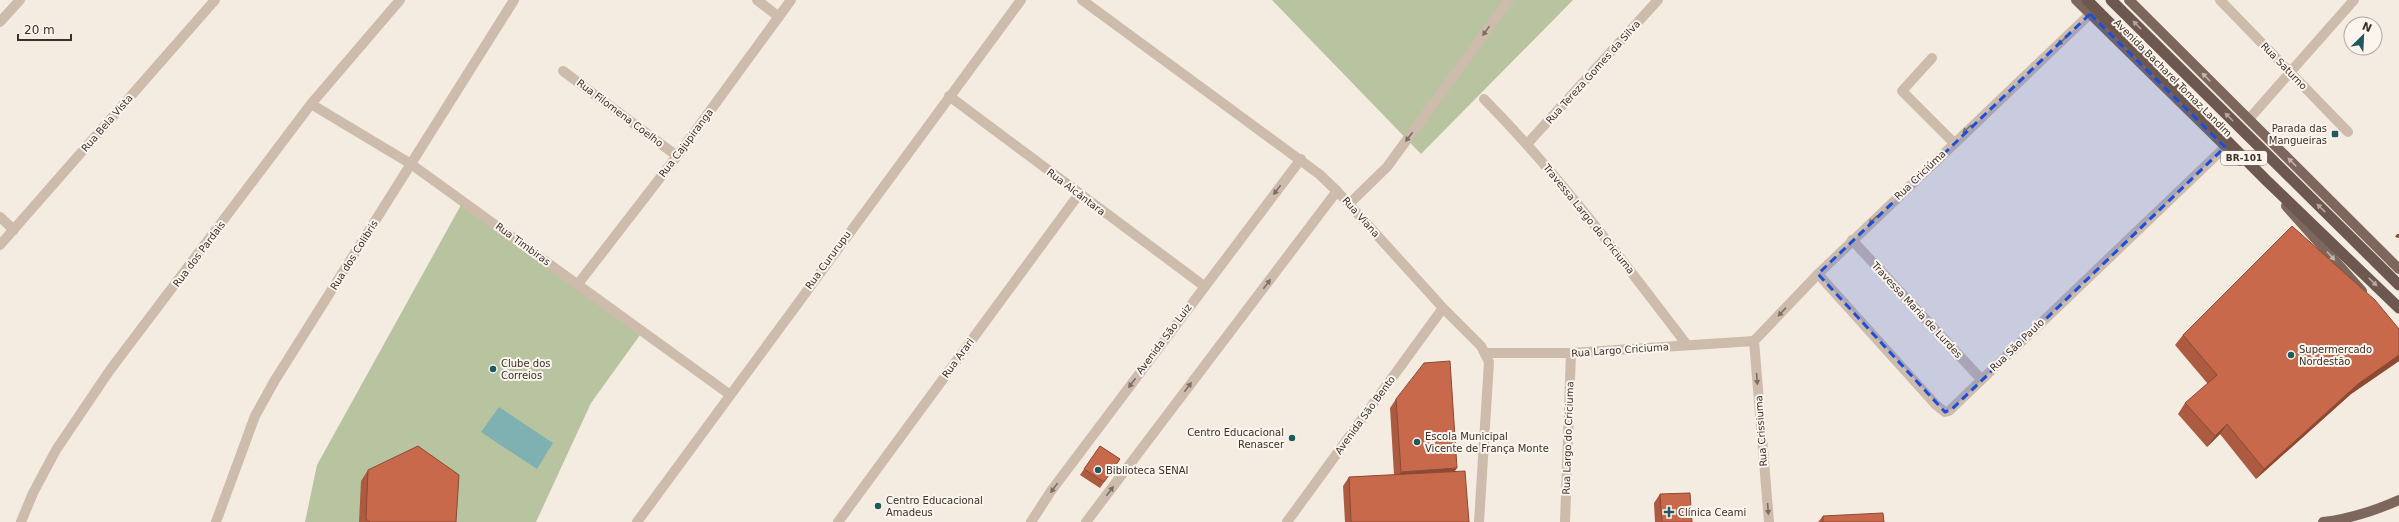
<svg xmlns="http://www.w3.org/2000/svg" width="2399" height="522" font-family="'DejaVu Sans',sans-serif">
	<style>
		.green { fill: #b8c4a0 }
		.water { fill: #7fb0b2 }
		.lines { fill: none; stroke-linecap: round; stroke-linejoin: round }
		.minor { stroke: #cdbbac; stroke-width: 10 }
		.tertiary { stroke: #cdbbac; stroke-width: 10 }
		.primary { stroke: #7d675c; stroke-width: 10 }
		.trunk { stroke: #6c584f; stroke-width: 11 }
		.wall { fill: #ac5a40 }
		.shaded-wall { fill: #8c4a34 }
		.building { fill: #c8694b; stroke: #8c4a34 }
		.oneway { fill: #b4a69e }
		.oneway2 { fill: #7d6f65 }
		.oneway3 { fill: #c2b5ac }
		.marked { fill: #1d4ed8; fill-opacity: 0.2; stroke: #1d4ed8; stroke-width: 3; stroke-dasharray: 8 5; stroke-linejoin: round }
		.poi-dot { fill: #1f5a5e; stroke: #fbf5ee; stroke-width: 1.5 }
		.labels { text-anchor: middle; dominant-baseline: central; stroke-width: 4; stroke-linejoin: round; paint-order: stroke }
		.shield { fill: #fbf5ee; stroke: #756b66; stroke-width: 1 }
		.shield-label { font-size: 9px; font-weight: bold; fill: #3b302b }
		.street-label { font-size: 10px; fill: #3b302b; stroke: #fbf5ee }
		.poi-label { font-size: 10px; fill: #3b302b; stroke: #fbf5ee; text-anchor: start }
	</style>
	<rect width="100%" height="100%" fill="#f4ebe1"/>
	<path class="green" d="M1272,0H1573L1421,154Z
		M461,205L640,335L591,403L536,522H305L317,465Z"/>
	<path class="water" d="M499,407L553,443L537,469L481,432Z"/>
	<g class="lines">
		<path class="minor" d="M757,0L779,17
			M1082,0L1319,174L1337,191L1443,308L1481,346L1489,362L1479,522
			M2220,0L2348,132
			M0,22L20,0
			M1932,58L1902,91L1953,142
			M563,71L677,156
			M949,96L1204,286
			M1484,99C1559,175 1622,260 1687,345
			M311,104L411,164L729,394
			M2249,119L2354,0
			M1528,143L1658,0
			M1349,204L1387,167L1509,0
			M0,217L14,230
			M1852,240L1981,379
			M0,245L215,0
			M1818,274L1936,405L1945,412L1949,411L2225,147
			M578,284L677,156L791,0
			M1486,353H1571L1754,341
			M21,522L33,493L56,450L110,370L311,104L400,0
			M216,522L255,416L275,380L514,0
			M637,522L1021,0
			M838,522L1079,194
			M1031,522L1051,491L1301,159
			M1086,522L1337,191
			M1287,522L1443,308
			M1565,522L1571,353"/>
		<path class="tertiary" d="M1769,522L1754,341L1818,274L2090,14"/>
		<path class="primary" d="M2076,0L2240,161
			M2129,0L2399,269
			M2286,206L2362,291
			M2323,522C2350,519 2374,511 2399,500"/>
		<path class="trunk" d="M2087,0L2266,180L2399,308
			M2111,0L2399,285"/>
	</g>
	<path class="wall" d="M2399,329V361L2351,394L2256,479L2220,434L2207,447L2178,414L2185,403L2208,384L2175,345L2183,335Z
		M1396,399L1455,471L1469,522H1345L1343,486L1349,477L1394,475L1390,408Z
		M1100,446L1120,459L1100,488L1080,475Z
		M368,470L456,522H359L361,481Z
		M1660,494L1692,522H1655L1654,503Z
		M1823,516L1884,522H1818Z"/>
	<path class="shaded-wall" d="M2397,234H2399V238L2395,237Z
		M2399,355V361L2351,394L2256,479L2264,469L2358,384Z
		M2227,424L2220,434L2207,447L2215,436Z
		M1457,468L1451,477L1395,480L1401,472Z"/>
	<path class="building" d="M2292,226L2375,300L2399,329V355L2358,384L2264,469L2227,424L2215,436L2185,403L2217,375L2183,335Z
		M1450,361L1457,468L1401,472L1396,399L1424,363Z
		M418,446L459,475L456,522H370L366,519L368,470Z
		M1100,446L1120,459L1104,482L1084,469Z
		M1465,471L1469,522H1351L1349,477Z
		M1690,493L1692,522H1662L1660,494Z
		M1883,513L1884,522H1823V516Z"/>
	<defs><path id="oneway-solid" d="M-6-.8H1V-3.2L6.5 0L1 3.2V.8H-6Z"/></defs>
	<g class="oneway">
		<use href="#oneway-solid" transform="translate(2137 25) rotate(-135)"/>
		<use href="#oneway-solid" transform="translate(2229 117) rotate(-135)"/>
		<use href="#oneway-solid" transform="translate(2321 208) rotate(-136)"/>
		<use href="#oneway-solid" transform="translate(2373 282) rotate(44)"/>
	</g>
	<g class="oneway2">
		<use href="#oneway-solid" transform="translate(1486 31) rotate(126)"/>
		<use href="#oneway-solid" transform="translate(2062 41) rotate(137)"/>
		<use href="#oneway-solid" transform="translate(1967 129) rotate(137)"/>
		<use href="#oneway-solid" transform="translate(1409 137) rotate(127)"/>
		<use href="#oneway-solid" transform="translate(1277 190) rotate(127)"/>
		<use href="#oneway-solid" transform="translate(1873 220) rotate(136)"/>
		<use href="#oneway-solid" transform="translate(1267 284) rotate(-53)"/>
		<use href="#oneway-solid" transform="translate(1782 312) rotate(133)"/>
		<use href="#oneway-solid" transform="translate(1757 379) rotate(86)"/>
		<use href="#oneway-solid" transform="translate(1132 383) rotate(127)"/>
		<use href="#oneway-solid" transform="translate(1188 387) rotate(-53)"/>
		<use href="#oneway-solid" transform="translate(1054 488) rotate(126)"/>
		<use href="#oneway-solid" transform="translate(1110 491) rotate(-53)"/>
		<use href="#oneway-solid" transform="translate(1768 509) rotate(86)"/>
	</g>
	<g class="oneway3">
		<use href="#oneway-solid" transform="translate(2206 77) rotate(-135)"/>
		<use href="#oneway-solid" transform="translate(2292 162) rotate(-135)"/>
		<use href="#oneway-solid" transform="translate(2331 256) rotate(48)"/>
	</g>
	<path class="marked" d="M2090,14L2225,147L1952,409L1945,412L1818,274Z"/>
	<g class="poi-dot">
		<rect x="2331" y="130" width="8" height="8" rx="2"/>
		<circle cx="2291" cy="355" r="4"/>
		<circle cx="493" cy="369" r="4"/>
		<circle cx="1292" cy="438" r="4"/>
		<circle cx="1417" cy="442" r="4"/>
		<circle cx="1098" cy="470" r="4"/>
		<circle cx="878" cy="506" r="4"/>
		<path d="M1667 506h4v4h4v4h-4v4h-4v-4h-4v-4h4z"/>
	</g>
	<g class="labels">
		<rect class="shield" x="2221" y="151" width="46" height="14" rx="3"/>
		<g class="shield-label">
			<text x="2244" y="158">BR-101</text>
		</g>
		<g class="street-label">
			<text transform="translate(2284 66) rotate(46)">Rua Saturno</text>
			<text transform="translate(1593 72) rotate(-48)">Rua Tereza Gomes da Silva</text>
			<text transform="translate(2173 78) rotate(45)">Avenida Bacharel Tomaz Landim</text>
			<text transform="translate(620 113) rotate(37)">Rua Filomena Coelho</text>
			<text transform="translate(107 123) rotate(-49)">Rua Bela Vista</text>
			<text transform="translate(686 143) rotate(-53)">Rua Cajupiranga</text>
			<text transform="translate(1920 175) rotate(-44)">Rua Criciúma</text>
			<text transform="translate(1076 192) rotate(37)">Rua Alcântara</text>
			<text transform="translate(1361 217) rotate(48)">Rua Viana</text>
			<text transform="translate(1589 219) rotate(51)">Travessa Largo da Criciuma</text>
			<text transform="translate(523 244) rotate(36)">Rua Timbiras</text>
			<text transform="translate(199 254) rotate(-53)">Rua dos Pardais</text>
			<text transform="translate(354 255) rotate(-58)">Rua dos Colibris</text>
			<text transform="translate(828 260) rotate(-54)">Rua Cururupu</text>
			<text transform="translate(1917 310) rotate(47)">Travessa Maria de Lurdes</text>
			<text transform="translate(1164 339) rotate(-53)">Avenida São Luiz</text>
			<text transform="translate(2017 345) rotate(-44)">Rua São Paulo</text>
			<text transform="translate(1620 350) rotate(-4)">Rua Largo Criciuma</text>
			<text transform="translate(958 358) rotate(-54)">Rua Arari</text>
			<text transform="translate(1365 415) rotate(-54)">Avenida São Bento</text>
			<text transform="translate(1761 431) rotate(-94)">Rua Crissiuma</text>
			<text transform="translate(1568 438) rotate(-88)">Rua Largo do Criciuma</text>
		</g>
		<g class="poi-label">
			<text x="2327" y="128" text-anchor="end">Parada das<tspan x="2327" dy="12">Mangueiras</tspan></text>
			<text x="2299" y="349">Supermercado<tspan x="2299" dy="12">Nordestão</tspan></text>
			<text x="501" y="363">Clube dos<tspan x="501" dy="12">Correios</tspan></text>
			<text x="1284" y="432" text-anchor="end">Centro Educacional<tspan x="1284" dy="12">Renascer</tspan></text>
			<text x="1425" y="436">Escola Municipal<tspan x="1425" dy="12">Vicente de França Monte</tspan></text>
			<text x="1106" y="470">Biblioteca SENAI</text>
			<text x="886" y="500">Centro Educacional<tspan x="886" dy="12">Amadeus</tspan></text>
			<text x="1678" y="512">Clínica Ceami</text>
		</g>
	</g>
	<g transform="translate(2363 36) rotate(24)"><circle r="19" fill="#fbf5ee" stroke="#aea6a0"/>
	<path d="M0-3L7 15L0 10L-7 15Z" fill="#1f5a5e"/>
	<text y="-6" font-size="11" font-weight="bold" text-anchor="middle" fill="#3b302b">N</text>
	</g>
	<path d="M18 34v6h53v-6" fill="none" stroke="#3b302b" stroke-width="2"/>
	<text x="24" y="34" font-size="12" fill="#3b302b" stroke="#fbf5ee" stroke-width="3" paint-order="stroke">20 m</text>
</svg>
